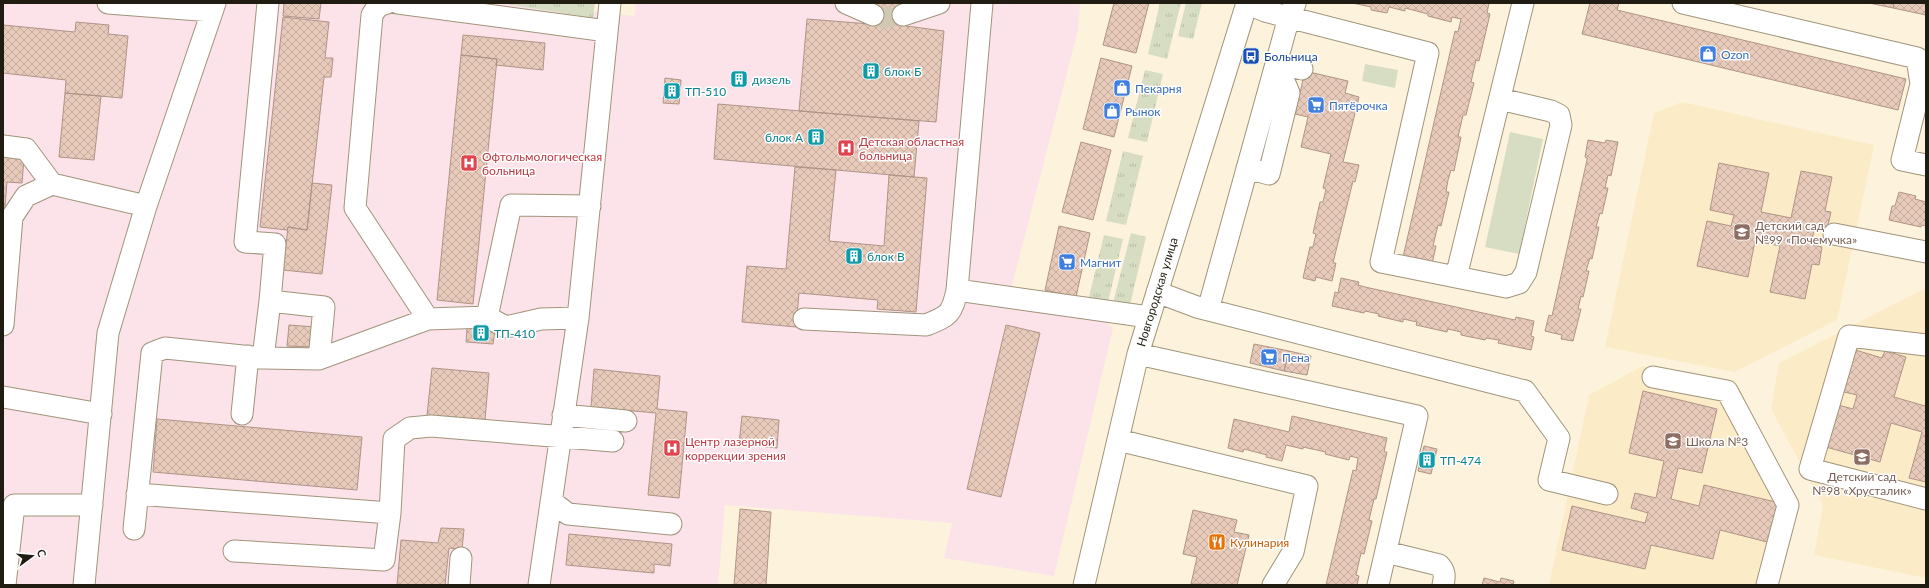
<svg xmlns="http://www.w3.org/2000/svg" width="1929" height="588" font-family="Lato,sans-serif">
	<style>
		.built { fill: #fbebc7 }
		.medical { fill: #fce2e9 }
		.grass { fill: url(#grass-tufts) }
		.green { fill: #d7ddc2 }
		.building { fill: url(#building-cross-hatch); stroke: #b09486 }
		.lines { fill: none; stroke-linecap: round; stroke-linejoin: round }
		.minor-tunnel { stroke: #d1c8b4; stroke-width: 21; stroke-dasharray: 21 10; stroke-linecap: butt }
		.minor-casing { stroke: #a0947a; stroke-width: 23 }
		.minor { stroke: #fff; stroke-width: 21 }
		.labels { text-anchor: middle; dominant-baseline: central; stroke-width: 3; stroke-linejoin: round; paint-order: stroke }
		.shop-label { font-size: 12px; fill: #366cbe; stroke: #fff; text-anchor: start }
		.transit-label { font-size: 12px; fill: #164399; stroke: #fff; text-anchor: start }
		.culture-label { font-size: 12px; fill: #0d838f; stroke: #fff; text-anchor: start }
		.health-label { font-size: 12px; fill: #be3a42; stroke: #fff; text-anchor: start }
		.education-label { font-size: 12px; fill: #785e54; stroke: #fff; text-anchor: start }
		.street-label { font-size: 12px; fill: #211c12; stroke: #fff }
		.food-label { font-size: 12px; fill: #c56008; stroke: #fff; text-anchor: start }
	</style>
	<defs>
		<pattern id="grass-tufts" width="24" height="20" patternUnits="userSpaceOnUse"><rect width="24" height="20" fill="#d7ddc2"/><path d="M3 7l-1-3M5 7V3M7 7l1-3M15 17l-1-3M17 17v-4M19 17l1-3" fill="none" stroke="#b8bda6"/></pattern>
		<pattern id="building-cross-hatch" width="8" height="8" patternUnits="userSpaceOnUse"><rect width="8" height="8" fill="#e8cabb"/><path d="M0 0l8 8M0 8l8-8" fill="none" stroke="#c7ada0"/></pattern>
	</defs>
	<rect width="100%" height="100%" fill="#fdf3dc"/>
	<path class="built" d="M1682,102L1874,145L1837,320L1735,372L1605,347L1654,113Z
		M1926,288V578L1814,555L1823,505L1771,409L1779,363Z
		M1643,366L1738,385L1793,499L1772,585H1549L1589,395Z"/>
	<path class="medical" d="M3,3H519L634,16L636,3H1080L1078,30L1007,305L1102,318L1113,328L1054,576L944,558L952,523L725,505L718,585H3Z"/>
	<path class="grass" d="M501,3H595L593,18Z
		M1160,3H1181L1167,59L1148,54Z
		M1186,3H1202L1193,39L1178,36Z
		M1145,70L1163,74L1147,142L1128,138Z
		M1123,151L1143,156L1126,225L1106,221Z
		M1131,233L1146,237L1130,305L1113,303Z
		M1104,235L1123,239L1108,302L1089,297Z"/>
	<path class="green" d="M1365,64L1398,70L1395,88L1362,81Z
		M1510,132L1543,139L1519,254L1485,247Z"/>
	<path class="building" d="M284,3H321L319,19L283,16Z
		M878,3H900L906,26L944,31L936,122L799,111L807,19L870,24Z
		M1114,3H1149L1136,53L1103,45Z
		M1352,3H1489L1487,13L1490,14L1479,61L1476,60L1471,82L1474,83L1466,115H1463L1458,137H1461L1454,171L1451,170L1448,180L1446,192H1449L1441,226L1438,225L1433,246H1436L1432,264L1403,257L1455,31L1458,32L1461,19L1452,17L1451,22L1428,16V14L1405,8V11L1389,7L1387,13L1371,10V7Z
		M1590,3H1619L1617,10L1906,79L1898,110L1582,34Z
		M1869,3H1894L1893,8Z
		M1894,3H1926V15L1893,8Z
		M283,17L329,22L325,58H333L331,77H324L307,230L288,227L287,230L260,227Z
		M76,22L109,25L108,34L128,36L122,98L65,93L66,80L3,73V25L75,32Z
		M463,35L545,43L543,70L496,65L497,59L461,55Z
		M461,55L497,59L473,304L437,300Z
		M1101,58L1132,66L1114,137L1083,129Z
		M1305,71L1348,81L1345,93L1359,97L1343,162L1359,165L1355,182L1353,181L1333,263H1336L1332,281L1316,277L1315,281L1303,278L1310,247H1313L1316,234L1313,233L1320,202H1323L1326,189L1323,188L1331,154L1301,147L1308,117L1295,114Z
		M733,75L746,76L745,83L732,82Z
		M665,78L681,80L679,104L663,103Z
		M65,93L101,96L94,160L59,157Z
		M718,104L919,121L914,177L714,159Z
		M1588,140L1605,143L1606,140L1618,142L1611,176L1608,175L1605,188H1608L1602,214L1600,213L1596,227H1599L1592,259L1590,258L1586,271H1589L1583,297L1581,296L1578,309H1581L1573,341L1561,339L1562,335L1545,331L1549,315L1552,316L1587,160V158L1585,157Z
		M1081,142L1111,150L1093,220L1062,212Z
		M3,157L24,158L22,183L7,182L3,231Z
		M1719,163L1769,173L1761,212L1791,218L1801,171L1832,177L1825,211L1831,212L1827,229L1815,226L1811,244L1822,247L1819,265L1812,264L1805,299L1770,292L1780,246L1755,241L1748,277L1697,266L1707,221L1731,226L1734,215L1710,210Z
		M795,167L836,170L829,241L884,246L889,175L927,178L916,312L877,309L878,300L799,293L796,327L742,322L747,266L786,269Z
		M312,183L332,185L322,274L283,270L288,227L307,230Z
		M1899,192L1916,196L1915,199L1926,202V226L1922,225L1921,227L1889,220L1892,206H1895Z
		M1059,226L1090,233L1076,297L1045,290Z
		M1341,278L1359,282L1358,285L1365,287L1515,320L1516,317L1534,321L1531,336L1534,337L1531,350L1498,343L1499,340L1486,338L1485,340L1461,335V332L1448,329L1447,332L1416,325L1417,322L1403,319V322L1378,316L1379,314L1365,311L1364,313L1332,306L1335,292L1338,293Z
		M289,325L315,327L313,347L287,346Z
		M1006,325L1040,333L1001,497L967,489Z
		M467,328L495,330L493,344L466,342Z
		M1254,344L1289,351L1284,371L1250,363Z
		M1852,349L1882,358L1885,351L1906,357L1894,397L1925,406L1926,401V482L1909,478L1922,432L1891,423L1880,462L1826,447L1838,405L1853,409L1857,395L1840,391Z
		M1289,351L1311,356L1307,375L1284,371Z
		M432,368L489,373L485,420L427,415Z
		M594,369L660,376L657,409L687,412L679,498L648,495L656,413L591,407Z
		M1643,391L1717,409L1702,473L1678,468L1671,499L1699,506L1704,485L1784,504L1775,544L1720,530L1713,559L1651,545L1645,569L1562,550L1572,506L1645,523L1648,513L1631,508L1635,493L1656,498L1664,461L1629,453Z
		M742,416L779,420L777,448L739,444Z
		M1292,416L1387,438L1384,452H1387L1376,499H1374L1369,520L1372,521L1364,554L1361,553L1356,575L1359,576L1357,585H1326L1353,470L1356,471L1358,458L1350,456L1349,460L1325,454L1326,452L1303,447V449L1286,445L1282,461L1266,457L1267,455L1244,449L1243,452L1228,448L1234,419L1289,432Z
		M157,419L362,437L357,490L153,472Z
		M1424,446L1437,449L1431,474L1418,471Z
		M740,509L771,512L766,585H734Z
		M1193,510L1237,520L1234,532L1249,535L1237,585L1191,584L1197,557L1183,554Z
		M441,528L464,529L462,549L449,548L445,585H397L401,540L438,543Z
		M569,534L672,544L670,566L654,564V573L566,565Z
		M1484,578L1500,582L1501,578L1514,581L1513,585H1482Z"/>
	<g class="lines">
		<path class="minor-tunnel" d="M873,15L885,18L903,15"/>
		<defs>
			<path id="minor" d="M108,3L212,11
				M268,3L245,242L275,244L270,301L324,307L319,359
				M387,3L378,6L372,15L355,208L428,319L487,317L506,327L541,319L578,318
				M398,3L607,31
				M846,3L873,15
				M982,3L957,290L1149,317
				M1246,3L1265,11L1428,53L1381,262L1456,277L1523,3
				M1683,3L1917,58L1921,84L1902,160L1926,165
				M903,15L939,3
				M1276,62L1302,69
				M3,146L26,149L52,184L146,206
				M1247,168L1269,174L1289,93L1276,62
				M1834,234L1926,252
				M1456,277L1506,287L1519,283L1526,272L1561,125L1559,115L1551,111L1500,99
				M1157,292L1197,307L1525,391L1559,438L1549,480L1607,494
				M1208,310L1289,17L1295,4
				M487,317L511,205L590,206
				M804,319L926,325C949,316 952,314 957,290
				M3,325L12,217L26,196L52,184
				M1926,345L1849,336L1810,469L1926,499
				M1138,354L1417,416L1378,585
				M263,358L270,301
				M1653,377L1727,391L1788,505L1767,585
				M3,397L101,414
				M242,414L248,356
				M563,415L626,421
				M1118,440L1307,486L1293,552L1273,585
				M137,494L390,513
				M551,501L568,514L671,524
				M134,529L152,353L165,348L263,358L319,359L428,319
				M234,551L384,560L390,513L394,439L410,428L431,426L613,441
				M1386,552L1439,565C1445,571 1445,576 1443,585
				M5,585L14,505H92
				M84,585L108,333L146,206L215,3
				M459,585L461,558
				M539,585L578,318L610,3
				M1084,585L1138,354L1247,3"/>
		</defs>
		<use href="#minor" class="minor-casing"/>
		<use href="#minor" class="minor"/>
	</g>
	<defs>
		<symbol id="shop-square" viewBox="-11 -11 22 22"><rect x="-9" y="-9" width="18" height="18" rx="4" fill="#3f7fe0" stroke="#fff"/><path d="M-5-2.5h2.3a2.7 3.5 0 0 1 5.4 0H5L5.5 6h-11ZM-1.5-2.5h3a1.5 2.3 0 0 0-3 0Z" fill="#fff"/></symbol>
		<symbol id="bus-square" viewBox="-11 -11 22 22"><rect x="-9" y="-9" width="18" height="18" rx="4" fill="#1a4fb4" stroke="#fff"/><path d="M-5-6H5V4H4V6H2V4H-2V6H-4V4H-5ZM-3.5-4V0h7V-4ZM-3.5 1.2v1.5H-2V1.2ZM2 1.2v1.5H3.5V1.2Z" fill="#fff"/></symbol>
		<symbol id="building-square" viewBox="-11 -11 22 22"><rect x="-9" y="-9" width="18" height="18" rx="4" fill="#0f9aa8" stroke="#fff"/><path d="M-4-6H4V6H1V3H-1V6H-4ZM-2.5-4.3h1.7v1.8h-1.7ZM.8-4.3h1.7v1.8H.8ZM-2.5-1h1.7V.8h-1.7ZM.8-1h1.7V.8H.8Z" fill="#fff"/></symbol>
		<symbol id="supermarket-square" viewBox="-11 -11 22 22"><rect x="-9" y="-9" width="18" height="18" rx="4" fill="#3f7fe0" stroke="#fff"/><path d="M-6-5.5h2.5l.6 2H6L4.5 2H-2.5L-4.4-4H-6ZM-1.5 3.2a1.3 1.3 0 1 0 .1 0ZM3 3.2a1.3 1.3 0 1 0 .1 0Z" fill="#fff"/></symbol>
		<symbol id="hospital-square" viewBox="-11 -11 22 22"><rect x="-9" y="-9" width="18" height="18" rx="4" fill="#e0444e" stroke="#fff"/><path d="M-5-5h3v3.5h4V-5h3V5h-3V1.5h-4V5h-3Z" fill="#fff"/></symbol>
		<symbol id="school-square" viewBox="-11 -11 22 22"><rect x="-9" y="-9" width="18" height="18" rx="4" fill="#8d6e63" stroke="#fff"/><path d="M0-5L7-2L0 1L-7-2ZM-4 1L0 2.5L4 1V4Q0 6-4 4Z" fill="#fff"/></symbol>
		<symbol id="restaurant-square" viewBox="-11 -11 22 22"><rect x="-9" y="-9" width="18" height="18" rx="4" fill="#e8710a" stroke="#fff"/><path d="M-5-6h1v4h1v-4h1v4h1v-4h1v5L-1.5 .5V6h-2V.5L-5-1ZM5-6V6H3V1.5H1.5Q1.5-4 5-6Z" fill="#fff"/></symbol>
	</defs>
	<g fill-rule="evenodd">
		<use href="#shop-square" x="1698" y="44" width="20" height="20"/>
		<use href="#bus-square" x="1241" y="46" width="20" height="20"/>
		<use href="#building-square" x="861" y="61" width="20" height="20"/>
		<use href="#building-square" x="729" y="69" width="20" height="20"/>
		<use href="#shop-square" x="1112" y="78" width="20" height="20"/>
		<use href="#building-square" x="662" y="81" width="20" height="20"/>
		<use href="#supermarket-square" x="1306" y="95" width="20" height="20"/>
		<use href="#shop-square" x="1102" y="101" width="20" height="20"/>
		<use href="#building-square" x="806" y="127" width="20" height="20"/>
		<use href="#hospital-square" x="836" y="138" width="20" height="20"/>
		<use href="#hospital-square" x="459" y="153" width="20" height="20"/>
		<use href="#school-square" x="1732" y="222" width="20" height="20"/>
		<use href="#building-square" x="844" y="246" width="20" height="20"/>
		<use href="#supermarket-square" x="1057" y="252" width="20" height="20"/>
		<use href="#building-square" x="471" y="323" width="20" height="20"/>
		<use href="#supermarket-square" x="1259" y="347" width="20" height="20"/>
		<use href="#school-square" x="1663" y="431" width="20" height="20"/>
		<use href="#hospital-square" x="662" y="438" width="20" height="20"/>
		<use href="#school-square" x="1852" y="447" width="20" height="20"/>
		<use href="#building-square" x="1417" y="450" width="20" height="20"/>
		<use href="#restaurant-square" x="1207" y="532" width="20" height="20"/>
	</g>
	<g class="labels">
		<g class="shop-label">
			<text x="1721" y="54">Ozon</text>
			<text x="1135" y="88">Пекарня</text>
			<text x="1329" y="105">Пятёрочка</text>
			<text x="1125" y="111">Рынок</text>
			<text x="1080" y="262">Магнит</text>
			<text x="1282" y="357">Пена</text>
		</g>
		<g class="transit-label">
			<text x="1264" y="56">Больница</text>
		</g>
		<g class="culture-label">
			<text x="884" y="71">блок Б</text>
			<text x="752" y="79">дизель</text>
			<text x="685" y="91">ТП-510</text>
			<text x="803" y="137" text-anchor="end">блок А</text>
			<text x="867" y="256">блок В</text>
			<text x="494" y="333">ТП-410</text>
			<text x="1440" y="460">ТП-474</text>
		</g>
		<g class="health-label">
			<text x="859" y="141">Детская областная<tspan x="859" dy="14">больница</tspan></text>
			<text x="482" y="156">Офтольмологическая<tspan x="482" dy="14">больница</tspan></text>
			<text x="685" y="441">Центр лазерной<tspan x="685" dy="14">коррекции зрения</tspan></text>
		</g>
		<g class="education-label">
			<text x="1755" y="225">Детский сад<tspan x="1755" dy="14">№99 «Почемучка»</tspan></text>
			<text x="1686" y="441">Школа №3</text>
			<text x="1862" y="476" text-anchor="middle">Детский сад<tspan x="1862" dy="14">№98 «Хрусталик»</tspan></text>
		</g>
		<g class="street-label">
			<text transform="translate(1157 292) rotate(-73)">Новгородская улица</text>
		</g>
		<g class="food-label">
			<text x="1230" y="542">Кулинария</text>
		</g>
	</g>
	<rect width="1929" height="588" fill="none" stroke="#211c12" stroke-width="8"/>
	<g transform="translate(32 556) rotate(74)" stroke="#ffffff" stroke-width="3" paint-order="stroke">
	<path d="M0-3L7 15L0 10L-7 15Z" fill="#211c12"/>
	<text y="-6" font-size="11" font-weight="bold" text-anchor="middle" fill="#211c12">С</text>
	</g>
</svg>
